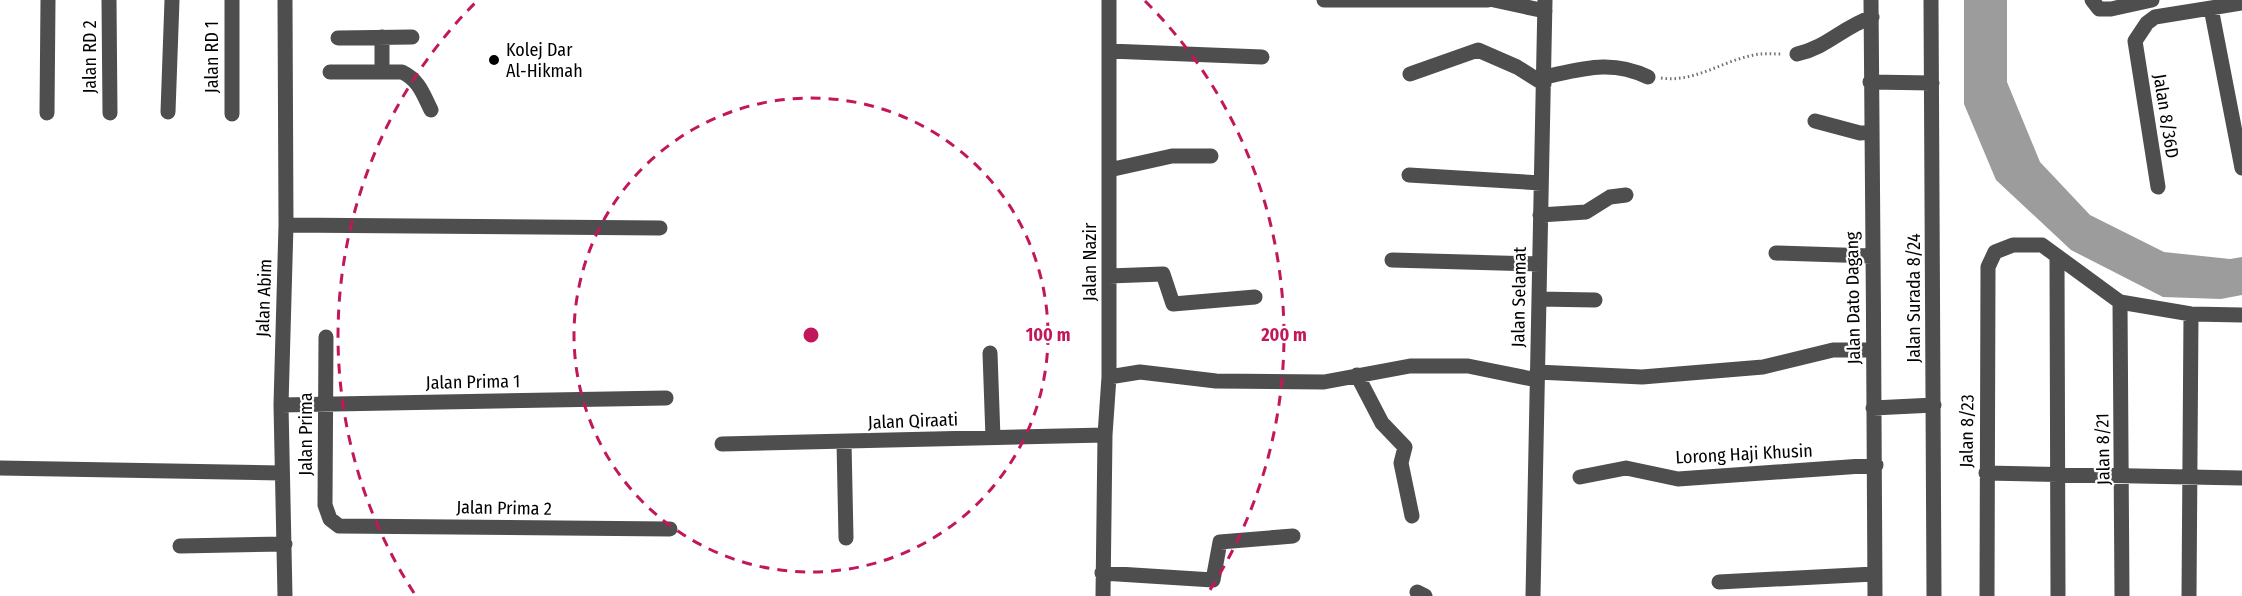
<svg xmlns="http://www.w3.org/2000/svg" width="2242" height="596" font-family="'Fira Sans Condensed',sans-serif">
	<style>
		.water { fill: #9c9c9c }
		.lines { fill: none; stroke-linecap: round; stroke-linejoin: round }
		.path { stroke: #707070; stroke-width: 3; stroke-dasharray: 1.5 3; stroke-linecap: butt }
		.minor { stroke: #4e4e4e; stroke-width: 15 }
		.ring { fill: none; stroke: #c2185b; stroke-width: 3; stroke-dasharray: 10 8 }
		.poi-dot { fill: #000; stroke: #fff; stroke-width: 2 }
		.labels { text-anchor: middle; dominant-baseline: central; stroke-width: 4.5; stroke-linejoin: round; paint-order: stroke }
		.poi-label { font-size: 18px; fill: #000; stroke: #fff; text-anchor: start }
		.street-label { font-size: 18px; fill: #000; stroke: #fff }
		.centre { fill: #c2185b; stroke: #fff; stroke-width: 3 }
		.ring-label { font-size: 18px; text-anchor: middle; font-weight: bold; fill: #c2185b; stroke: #fff; stroke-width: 4.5; stroke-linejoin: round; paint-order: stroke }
	</style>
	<rect width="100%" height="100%" fill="#fff"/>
	<path class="water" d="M1964,0H2007V82L2040,162L2090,215L2164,252L2230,259L2242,257V295L2221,299L2163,297L2071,250L1996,180L1964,104Z"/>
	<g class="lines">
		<path class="path" d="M1661,78C1694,83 1722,61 1754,55C1763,53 1773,54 1783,54"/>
		<path class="minor" d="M109,0L110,113
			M232,0V114
			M1324,0H1488
			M1494,0L1545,11
			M1871,0C1874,199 1873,397 1875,596
			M1931,0L1934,596
			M2092,0L2099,9H2111L2152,0
			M2211,8L2242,168
			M382,37V72
			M338,38L412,37
			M1109,51L1262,57
			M1797,54C1828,47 1841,28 1872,17
			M330,72H402C419,80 423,94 431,110
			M1410,74L1478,50L1517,67L1544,84
			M1544,77C1582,69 1611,59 1648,77
			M1870,82L1932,83
			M168,112L172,0
			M47,113L48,0
			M1815,121L1860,133L1871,132
			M1109,170L1172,156H1211
			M1409,175L1541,183
			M2158,187L2135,41L2147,23L2155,17L2242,3
			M1540,215L1586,212L1610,197L1626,195
			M286,225L660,228
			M1776,253L1872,256
			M2057,257L2058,596
			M1392,260L1539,264
			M1109,276L1163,274L1173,304L1255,297
			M1539,299L1595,300
			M2120,302L2122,596
			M326,337L325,505L330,519L339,526L670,529
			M990,353L993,438
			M1537,372L1642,377L1763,367L1833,350H1873
			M1357,375L1382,423L1405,447L1401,463L1412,516
			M1109,377L1140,372L1216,381L1324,382L1410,366H1468L1537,380
			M281,405L666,398
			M1873,408L1934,405
			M844,442L846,538
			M722,444L1105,435
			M0,468L281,473
			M1986,473L2242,478
			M1580,477L1626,468L1678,479L1876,465
			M180,546L285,544
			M1102,573L1213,580L1220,542L1293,536
			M1719,582L1874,574
			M1417,592L1425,596
			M285,596L281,405L286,225L285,0
			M1103,596L1105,435L1109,377V0
			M1533,596L1545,0
			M1987,596L1988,267L1995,252L2013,245H2042L2120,302L2191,314L2242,315
			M2189,596L2191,314"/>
	</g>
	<g class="ring">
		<circle cx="811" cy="335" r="237"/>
		<path d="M414 593A473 473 0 0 1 477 1M1145 1A473 473 0 0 1 1208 593"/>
	</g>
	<circle class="poi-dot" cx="494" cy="60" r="6"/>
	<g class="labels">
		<g class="poi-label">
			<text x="506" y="50">Kolej Dar<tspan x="506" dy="21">Al-Hikmah</tspan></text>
		</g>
		<g class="street-label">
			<text transform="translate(90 57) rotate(-90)">Jalan RD 2</text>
			<text transform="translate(212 57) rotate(-90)">Jalan RD 1</text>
			<text transform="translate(2166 116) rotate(81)">Jalan 8/36D</text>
			<text transform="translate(1090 262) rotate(-90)">Jalan Nazir</text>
			<text transform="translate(1519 297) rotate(-89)">Jalan Selamat</text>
			<text transform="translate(264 298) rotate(-88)">Jalan Abim</text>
			<text transform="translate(1853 298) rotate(-91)">Jalan Dato Dagang</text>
			<text transform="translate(1914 298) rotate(-90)">Jalan Surada 8/24</text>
			<text transform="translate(473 382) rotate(-1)">Jalan Prima 1</text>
			<text transform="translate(913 421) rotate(-2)">Jalan Qiraati</text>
			<text transform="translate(1967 431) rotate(-89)">Jalan 8/23</text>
			<text transform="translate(306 434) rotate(-90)">Jalan Prima</text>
			<text transform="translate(2103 449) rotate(-91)">Jalan 8/21</text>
			<text transform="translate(1744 454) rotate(-3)">Lorong Haji Khusin</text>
			<text transform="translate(504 508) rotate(1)">Jalan Prima 2</text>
		</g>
	</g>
	<circle cx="811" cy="335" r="9" class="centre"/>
	<g class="ring-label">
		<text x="1048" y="341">100 m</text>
		<text x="1284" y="341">200 m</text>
	</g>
</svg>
